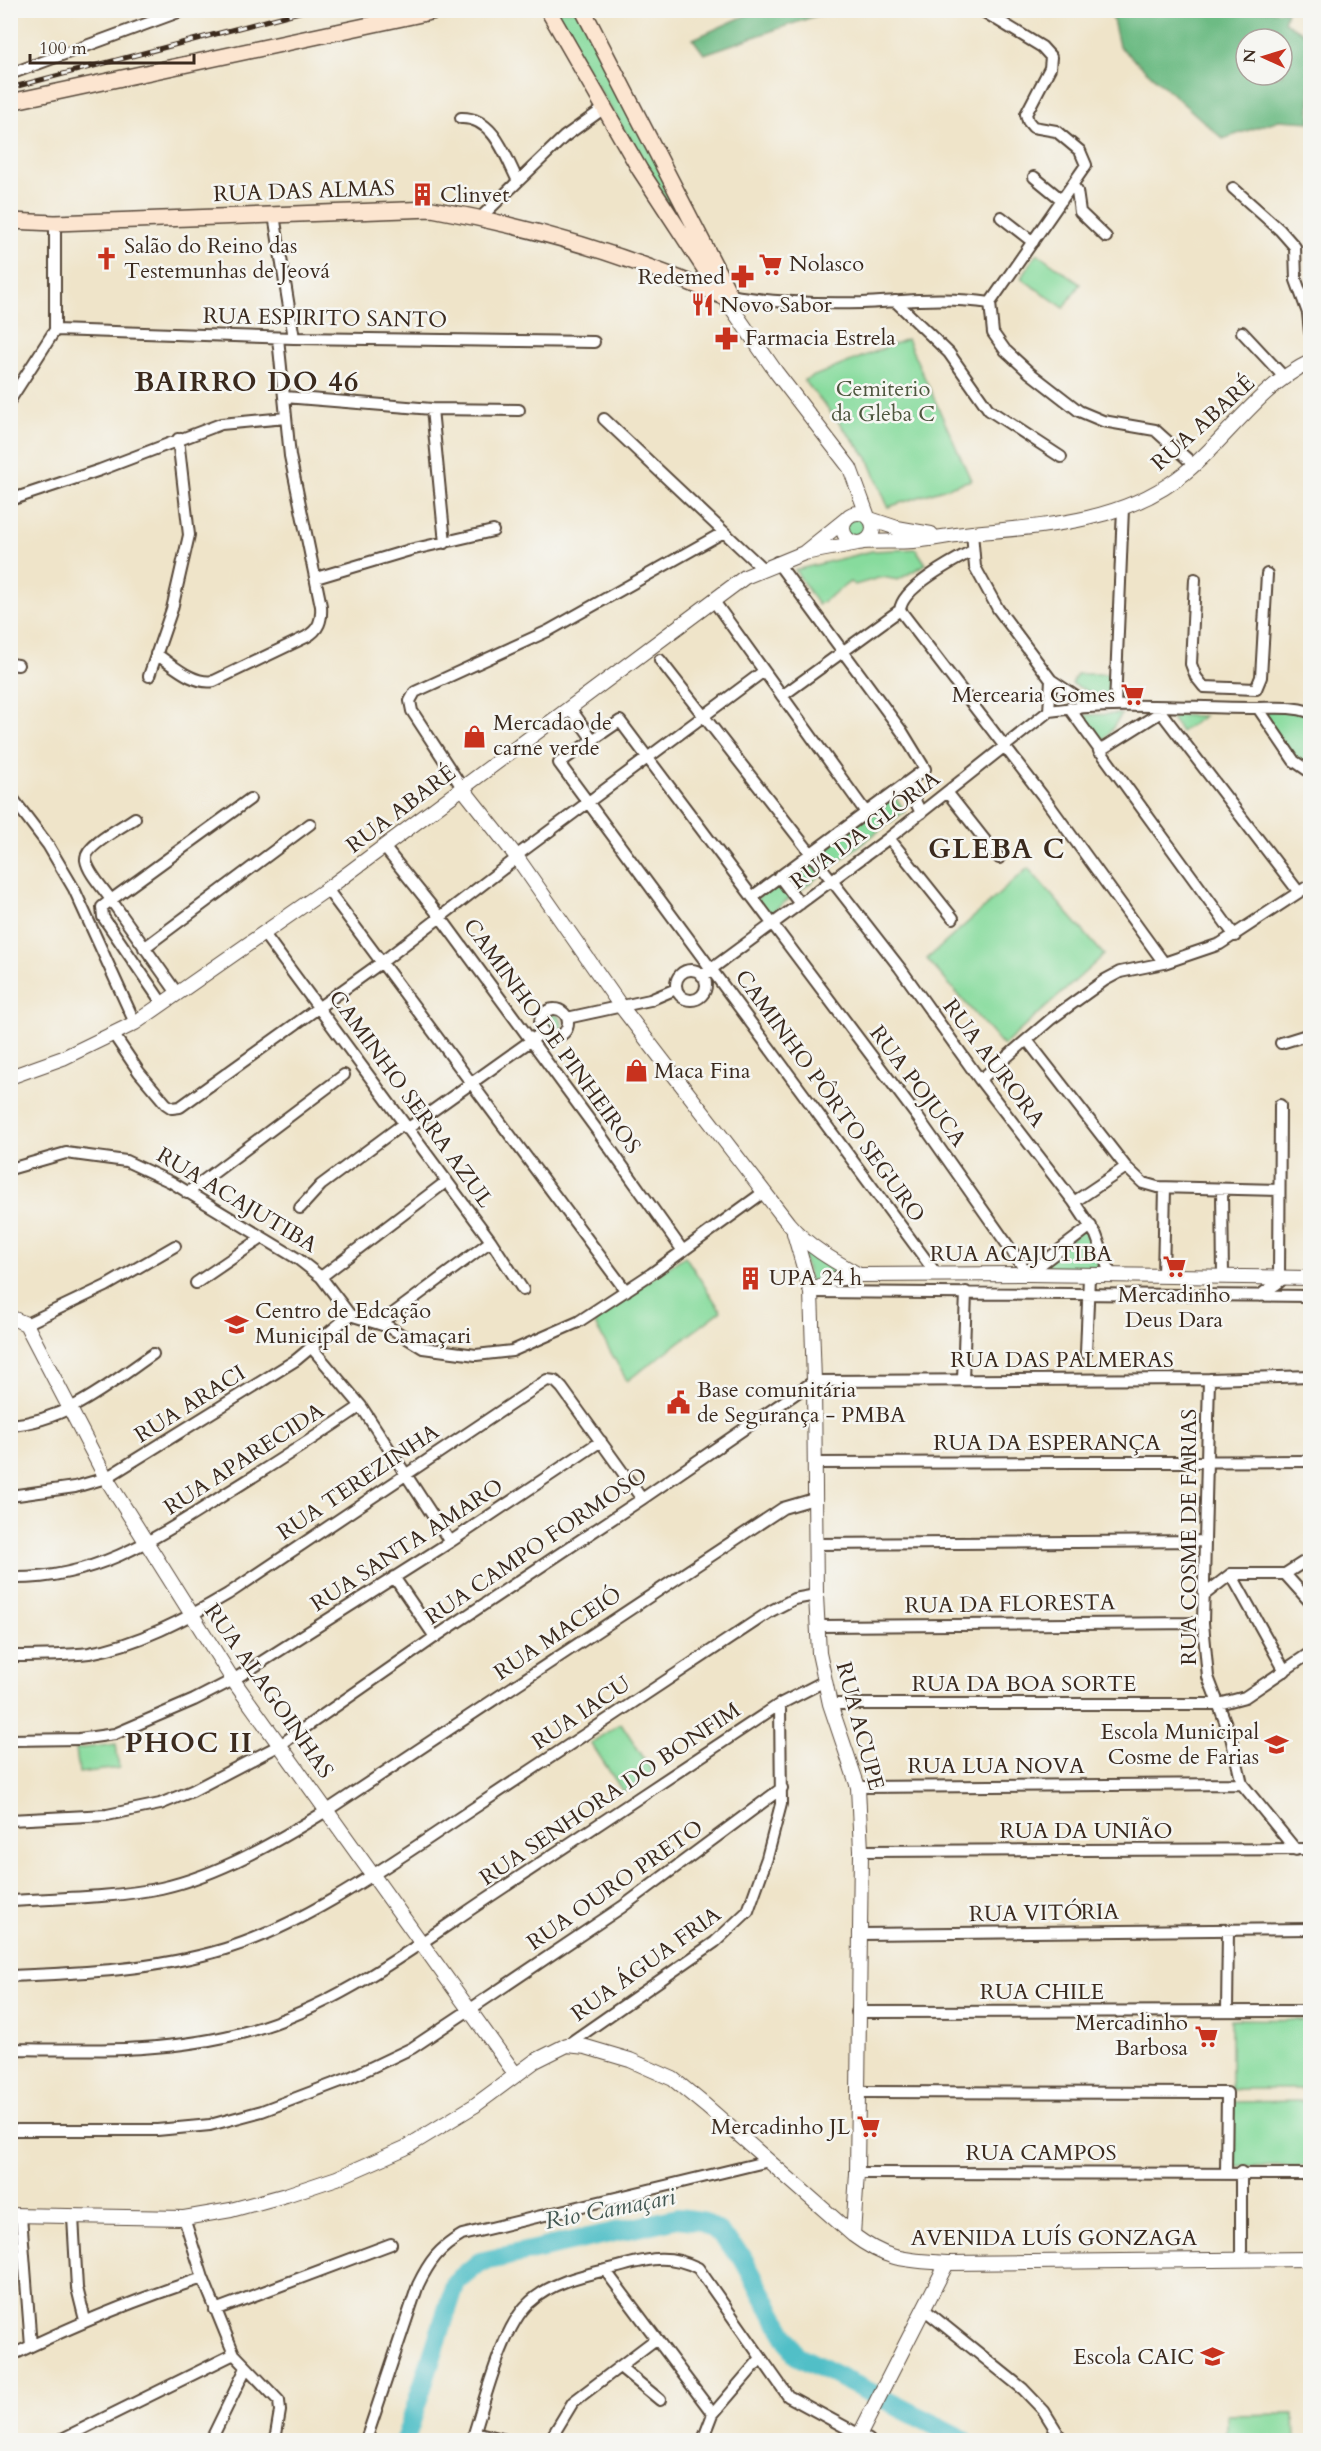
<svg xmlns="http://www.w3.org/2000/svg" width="1321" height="2451" font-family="Cardo,serif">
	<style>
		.green { fill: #87db9d; stroke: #61825e; stroke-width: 1.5 }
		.forest { fill: #6dbb84; stroke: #547251; stroke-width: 1.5; fill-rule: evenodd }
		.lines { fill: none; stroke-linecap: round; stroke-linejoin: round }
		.stream { stroke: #51bfc7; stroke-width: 3 }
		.river { stroke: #51bfc7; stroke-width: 20 }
		.minor-casing { stroke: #564638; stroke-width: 14 }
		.tertiary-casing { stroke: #564638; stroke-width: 16 }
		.secondary-casing { stroke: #564638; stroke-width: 18 }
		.minor { stroke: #fff; stroke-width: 10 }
		.tertiary { stroke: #fff; stroke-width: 14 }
		.secondary { stroke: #fce5d0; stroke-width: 15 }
		.rail-casing { stroke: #3b2a1e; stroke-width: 5 }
		.rail { stroke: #f6f6f2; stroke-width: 3; stroke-dasharray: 9; stroke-linecap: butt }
		.labels { text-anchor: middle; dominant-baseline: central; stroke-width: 5; stroke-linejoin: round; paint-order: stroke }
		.street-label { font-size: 22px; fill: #3b2a1e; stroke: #f6f6f2 }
		.poi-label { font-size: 22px; fill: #3b2a1e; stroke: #f6f6f2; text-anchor: start }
		.park-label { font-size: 22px; fill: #4e563e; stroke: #f6f6f2 }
		.water-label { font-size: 24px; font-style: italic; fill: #425751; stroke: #f6f6f2 }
		.district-label { font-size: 28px; font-weight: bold; letter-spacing: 1.5px; fill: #3b2a1e; stroke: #f6f6f2 }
	</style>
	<rect width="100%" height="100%" fill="#f6f6f2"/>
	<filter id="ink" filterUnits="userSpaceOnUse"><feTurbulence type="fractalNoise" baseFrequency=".0167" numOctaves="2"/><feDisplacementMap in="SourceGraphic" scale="12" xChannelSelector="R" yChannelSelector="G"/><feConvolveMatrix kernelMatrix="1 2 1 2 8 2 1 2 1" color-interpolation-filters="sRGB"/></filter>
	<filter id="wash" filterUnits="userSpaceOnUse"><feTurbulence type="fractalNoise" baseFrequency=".008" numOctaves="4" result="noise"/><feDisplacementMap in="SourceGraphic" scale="24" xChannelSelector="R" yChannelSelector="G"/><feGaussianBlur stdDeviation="1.35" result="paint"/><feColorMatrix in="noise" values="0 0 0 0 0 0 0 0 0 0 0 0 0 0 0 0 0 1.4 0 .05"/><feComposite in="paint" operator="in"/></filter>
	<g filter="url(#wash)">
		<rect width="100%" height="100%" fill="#efe4c9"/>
		<path class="green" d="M552,11H578L702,250L697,252Z
			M1037,253L1080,284L1064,308L1021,278Z
			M907,339L971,480L888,507L868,458L804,380Z
			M844 527a13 13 0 1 1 26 0a13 13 0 1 1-26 0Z
			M916,549L926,564L898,580L882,577L855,585L850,582L818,605L795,570L872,551Z
			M1077,674H1111L1109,701L1072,684Z
			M1255,706L1310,714V769L1303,768Z
			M1122,714L1101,745L1080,715Z
			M1170,715L1204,716L1181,732Z
			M892,793L905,811L768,915L756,899Z
			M1028,868L1104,955L1003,1046L927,959Z
			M542 1024a10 10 0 1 1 20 0a10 10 0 1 1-20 0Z
			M1086,1227L1110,1275L1029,1274Z
			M798,1239L856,1275L811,1286Z
			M685,1256L721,1311L627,1381L592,1319Z
			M621,1723L653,1772L623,1792L591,1743Z
			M116,1744L119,1768L79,1773L76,1749Z
			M1231,2019L1310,2020V2089H1231Z
			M1310,2101V2166L1231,2167V2102Z
			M1294,2414L1295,2440H1226V2415Z"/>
		<path class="forest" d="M758,10H830V11L704,54L693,39Z
			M1111,11H1287L1284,22L1310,37V122L1279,120L1223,139L1119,46ZM1246,39H1282V75H1246Z"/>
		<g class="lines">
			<path class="stream" d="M1299,10L1310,20"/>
			<path class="river" d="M405,2440L456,2282L480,2262L678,2218L701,2221L716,2230L742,2257L796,2355L964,2440"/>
		</g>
	</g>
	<g filter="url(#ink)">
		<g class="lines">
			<defs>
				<path id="minor" d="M981,10L1042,47L1051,57L1050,68L1026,114L1028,121L1033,127L1056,131L1080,151L1086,165L990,303L993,333L1005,350L1030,373L1079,411L1103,421L1155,430L1194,465
					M10,74L184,10
					M461,118C493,117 505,155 517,179
					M1034,177L1062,200
					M1072,185L1077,191L1080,212L1106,237
					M1233,188L1280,230L1295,247L1296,280L1308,313L1310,332
					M274,215L294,338
					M1001,217L1033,242
					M480,218L564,137L603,109
					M730,295C772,303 819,304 862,303C906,301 947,296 990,303
					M895,301L949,353L989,410L1061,457
					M55,330L294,338L594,342
					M1242,332L1285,378
					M285,397L432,409L519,410
					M10,400L55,330V223
					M432,409L445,543
					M604,419L762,568
					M10,500L100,470L221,424L286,418
					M972,533L975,567L998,609L1051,680L1090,706
					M316,578L410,550L493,531
					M1195,579L1191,664L1196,677L1204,687L1256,689L1261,677L1267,574
					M713,600L865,811
					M900,610L1042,795L1164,963
					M156,654C173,665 193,685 214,681L306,637C319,630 322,620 321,606L290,456L278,338
					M660,660L900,968L980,1080L1074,1202L1096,1235L1111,1276
					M10,664L18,665
					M149,676L172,609L189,535L178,439
					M782,696L900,610C902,588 953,561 972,551
					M1115,706L1123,508
					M1157,707L1298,891
					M570,708L593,740
					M1069,708L1235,936
					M1258,708L1294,761L1310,772
					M1049,711C1118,701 1187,708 1256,708C1275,708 1292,706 1310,712
					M1049,711L1051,680
					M1099,751L1161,712
					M907,784L921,813
					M463,789L412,711L410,701L415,692L548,631L724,532
					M947,792L999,858
					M10,795L48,845L74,889L135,1023
					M135,818C124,826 84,846 86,860C88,873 104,889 111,900L250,799
					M889,838L953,918
					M384,847L441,918L599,1133L683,1251
					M516,856L764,671
					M779,876L800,904
					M327,889L626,1291
					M752,897L925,769L903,733L777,562
					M264,934L491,1241L523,1290
					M144,948L310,824
					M676 985a15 15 0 1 1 30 0a15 15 0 1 1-30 0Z
					M702,976L889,838L1049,711
					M162,1003L103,917L102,907L111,900L177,993
					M540 1023a14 14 0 1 1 28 0a14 14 0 1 1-28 0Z
					M567,1018L650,1000L676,989
					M114,1035L139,1072L166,1104L172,1108L180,1107L382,962L517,858
					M1027,1040L1126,1167L1143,1183L1157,1187L1279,1190
					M1281,1043L1310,1034
					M980,1080L1051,1019L1105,980L1120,972L1164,963L1220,944L1310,885
					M407,1129L543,1032
					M10,1169L66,1153L126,1161L171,1182L298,1259L321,1277L350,1315L389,1327L423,1348L476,1355L512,1351L578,1322L651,1274L764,1192
					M1222,1190L1223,1277
					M187,1193L344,1075
					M1074,1202L1126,1167
					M300,1208L321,1185L403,1124
					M937,1275L559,763L620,721L919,1119L1028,1274L1091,1226
					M1163,1275L1165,1188
					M321,1277L447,1181
					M1279,1277L1280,1105
					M196,1283L262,1238
					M811,1292L1310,1296
					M1260,1296C1267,1288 1278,1286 1284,1277
					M26,1324L106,1286L175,1246
					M379,1324L491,1241
					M312,1348L361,1406L450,1542
					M1086,1353L1089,1276
					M1209,1379L1203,1623L1208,1677L1231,1737L1242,1784L1296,1850
					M963,1380L966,1292
					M10,1425C66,1421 108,1385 153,1354
					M815,1463L1310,1461
					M10,1496L75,1487L106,1478L296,1360L350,1315
					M815,1544L1205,1541
					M1231,1574L1285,1671
					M1285,1574L1310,1558
					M394,1577L435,1637
					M10,1578C96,1580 158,1537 227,1493C272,1465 317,1436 361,1406
					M1204,1595L1231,1574H1285L1310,1602
					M817,1626L1203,1623
					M10,1656C36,1656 63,1656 89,1653C137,1645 186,1619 228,1594L547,1380L555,1381L562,1388L642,1499
					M830,1704H1219L1245,1697L1310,1653
					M10,1740L79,1739L115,1734L194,1700L233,1680L450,1542L601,1441
					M858,1787L1242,1784
					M10,1820L107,1815L160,1804L192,1791L280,1745L435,1637L642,1499L814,1381L1209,1379L1310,1376
					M861,1851L1310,1849
					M10,1901C60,1898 112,1898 161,1888C219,1875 276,1842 326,1811L783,1508L814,1499
					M860,1934L1310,1929
					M10,1976C83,1973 155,1970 225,1949C307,1924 394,1861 465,1814C567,1746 669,1679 771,1611L794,1599L816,1595
					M1227,2011L1228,1930
					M857,2012L1310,2011
					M567,2045L715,1942L748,1911L767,1858L781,1804L780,1704
					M10,2049C91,2050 170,2053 249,2031C338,2006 414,1947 489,1897C586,1833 683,1768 780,1704L823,1682
					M857,2092L1227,2093L1226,2172
					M10,2130H157L210,2125L262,2111L349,2078L412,2048L469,2010L622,1907L782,1788
					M857,2173L1310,2174
					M21,2216L31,2346
					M73,2217L77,2288L85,2320
					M184,2218L203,2278L234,2354L279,2401L280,2411L275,2440
					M1241,2259V2172
					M605,2270L713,2414
					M215,2310L391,2244
					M925,2310L1023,2389L1044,2411L1062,2440
					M10,2356C74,2325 136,2299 203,2278
					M620,2367L660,2400
					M475,2432L506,2440
					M60,2440L234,2354
					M211,2440L246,2368
					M366,2440L418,2285C429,2262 439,2248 462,2235L769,2161
					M472,2440C484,2404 502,2326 530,2302C553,2281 585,2275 614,2268C646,2260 666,2252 698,2268L788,2396L869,2440
					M550,2440L573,2402L656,2339
					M703,2440L713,2414L761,2358"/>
				<path id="tertiary" d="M724,297L776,372L850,468L868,517
					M843 528a15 15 0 1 1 30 0a15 15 0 1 1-30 0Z
					M870,519L897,528L931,534
					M863,542C880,541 896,542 913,541C933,539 952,535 972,533C1043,526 1117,523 1177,479C1224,444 1257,387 1310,362
					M805,552L846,519
					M463,789L516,856L620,1005L788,1223C807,1246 834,1261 859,1275L1028,1274L1310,1278
					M10,1077L63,1058L135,1023L327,889L745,577L804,553L858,543
					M794,1233L811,1292L814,1381L816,1595L819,1653L830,1704L858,1787L861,1851L857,2173L853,2235
					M811,1292L830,1280L859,1275
					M12,1318L26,1324L106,1478L233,1680L516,2075
					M10,2215L184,2218L231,2210L286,2195L337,2178L405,2148L474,2106L535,2061L567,2045L586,2047L630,2060L673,2079L706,2106L853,2235C888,2261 905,2260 947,2263L1310,2259
					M857,2440L947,2263"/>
				<path id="secondary" d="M548,10L640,170L714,283
					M10,102L440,10
					M10,221L55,223L432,209C533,227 630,256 724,297L730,295L583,10"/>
			</defs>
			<use href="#minor" class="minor-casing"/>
			<use href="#tertiary" class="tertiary-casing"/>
			<use href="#secondary" class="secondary-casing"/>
			<use href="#minor" class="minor"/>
			<use href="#tertiary" class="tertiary"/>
			<use href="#secondary" class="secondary"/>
			<defs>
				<path id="rail" d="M10,88L307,10"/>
			</defs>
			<use href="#rail" class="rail-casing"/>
			<use href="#rail" class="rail"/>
		</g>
	</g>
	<defs>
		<symbol id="building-bare" viewBox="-9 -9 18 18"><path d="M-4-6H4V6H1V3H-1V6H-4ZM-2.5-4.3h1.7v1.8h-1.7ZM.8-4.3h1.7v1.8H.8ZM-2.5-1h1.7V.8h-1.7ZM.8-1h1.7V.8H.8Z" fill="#c8321e" stroke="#f6f6f2" stroke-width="2.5" paint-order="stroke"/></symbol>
		<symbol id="church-bare" viewBox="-9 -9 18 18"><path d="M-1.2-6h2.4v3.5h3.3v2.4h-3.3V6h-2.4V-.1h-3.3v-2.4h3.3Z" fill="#c8321e" stroke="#f6f6f2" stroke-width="2.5" paint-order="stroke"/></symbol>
		<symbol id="supermarket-bare" viewBox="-9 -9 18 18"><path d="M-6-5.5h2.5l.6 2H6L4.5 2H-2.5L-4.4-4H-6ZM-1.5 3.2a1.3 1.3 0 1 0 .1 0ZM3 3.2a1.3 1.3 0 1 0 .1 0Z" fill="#c8321e" stroke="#f6f6f2" stroke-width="2.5" paint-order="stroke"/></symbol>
		<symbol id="pharmacy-bare" viewBox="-9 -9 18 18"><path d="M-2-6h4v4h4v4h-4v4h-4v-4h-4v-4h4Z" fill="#c8321e" stroke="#f6f6f2" stroke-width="2.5" paint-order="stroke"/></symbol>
		<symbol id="restaurant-bare" viewBox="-9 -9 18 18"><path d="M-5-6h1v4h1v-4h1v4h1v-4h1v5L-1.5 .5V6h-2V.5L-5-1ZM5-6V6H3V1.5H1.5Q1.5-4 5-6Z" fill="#c8321e" stroke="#f6f6f2" stroke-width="2.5" paint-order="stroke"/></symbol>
		<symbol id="shop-bare" viewBox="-9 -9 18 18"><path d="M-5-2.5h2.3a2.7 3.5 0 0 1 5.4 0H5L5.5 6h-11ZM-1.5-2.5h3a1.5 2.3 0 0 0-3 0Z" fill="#c8321e" stroke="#f6f6f2" stroke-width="2.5" paint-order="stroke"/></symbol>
		<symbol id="school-bare" viewBox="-9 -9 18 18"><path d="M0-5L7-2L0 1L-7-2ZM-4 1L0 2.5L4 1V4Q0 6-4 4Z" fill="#c8321e" stroke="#f6f6f2" stroke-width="2.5" paint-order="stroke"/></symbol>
		<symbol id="civic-bare" viewBox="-9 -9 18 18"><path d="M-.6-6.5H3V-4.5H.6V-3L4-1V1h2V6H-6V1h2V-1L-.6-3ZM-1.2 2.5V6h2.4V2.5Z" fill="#c8321e" stroke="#f6f6f2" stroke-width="2.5" paint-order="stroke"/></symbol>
	</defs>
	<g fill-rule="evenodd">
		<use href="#building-bare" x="406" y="178" width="33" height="33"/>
		<use href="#church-bare" x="90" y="242" width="33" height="33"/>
		<use href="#supermarket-bare" x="754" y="248" width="33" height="33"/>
		<use href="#pharmacy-bare" x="726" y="260" width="33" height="33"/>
		<use href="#restaurant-bare" x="686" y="288" width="33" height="33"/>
		<use href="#pharmacy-bare" x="710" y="322" width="33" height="33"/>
		<use href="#supermarket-bare" x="1116" y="678" width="33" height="33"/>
		<use href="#shop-bare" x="458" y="720" width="33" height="33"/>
		<use href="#shop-bare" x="620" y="1054" width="33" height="33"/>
		<use href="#supermarket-bare" x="1158" y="1250" width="33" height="33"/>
		<use href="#building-bare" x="734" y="1262" width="33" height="33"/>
		<use href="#school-bare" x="220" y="1308" width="33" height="33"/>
		<use href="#civic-bare" x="662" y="1386" width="33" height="33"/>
		<use href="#school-bare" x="1260" y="1728" width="33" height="33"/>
		<use href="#supermarket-bare" x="1190" y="2020" width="33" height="33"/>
		<use href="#supermarket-bare" x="852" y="2110" width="33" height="33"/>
		<use href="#school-bare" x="1196" y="2340" width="33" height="33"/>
	</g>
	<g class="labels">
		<g class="street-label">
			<text transform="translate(304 191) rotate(-2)">RUA DAS ALMAS</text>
			<text transform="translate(325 318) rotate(1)">RUA ESPIRITO SANTO</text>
			<text transform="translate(1203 423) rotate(-42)">RUA ABARÉ</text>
			<text transform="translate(401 809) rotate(-37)">RUA ABARÉ</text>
			<text transform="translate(865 830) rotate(-37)">RUA DA GLÓRIA</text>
			<text transform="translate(552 1036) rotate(54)">CAMINHO DE PINHEIROS</text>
			<text transform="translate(994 1063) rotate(53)">RUA AURORA</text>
			<text transform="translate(918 1086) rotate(53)">RUA POJUCA</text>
			<text transform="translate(830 1096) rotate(54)">CAMINHO PÔRTO SEGURO</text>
			<text transform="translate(411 1099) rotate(54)">CAMINHO SERRA AZUL</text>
			<text transform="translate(237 1200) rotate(31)">RUA ACAJUTIBA</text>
			<text x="1021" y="1254">RUA ACAJUTIBA</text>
			<text x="1062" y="1360">RUA DAS PALMERAS</text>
			<text transform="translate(190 1404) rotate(-32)">RUA ARACI</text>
			<text x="1047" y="1443">RUA DA ESPERANÇA</text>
			<text transform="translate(244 1459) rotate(-33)">RUA APARECIDA</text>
			<text transform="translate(358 1482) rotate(-34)">RUA TEREZINHA</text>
			<text transform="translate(1189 1537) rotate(-90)">RUA COSME DE FARIAS</text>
			<text transform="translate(407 1545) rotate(-33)">RUA SANTA AMARO</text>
			<text transform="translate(536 1546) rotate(-34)">RUA CAMPO FORMOSO</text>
			<text transform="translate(1010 1604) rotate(-1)">RUA DA FLORESTA</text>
			<text transform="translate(557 1634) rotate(-34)">RUA MACEIÓ</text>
			<text x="1024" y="1684">RUA DA BOA SORTE</text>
			<text transform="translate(269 1691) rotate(55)">RUA ALAGOINHAS</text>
			<text transform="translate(581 1713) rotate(-34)">RUA IACU</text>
			<text transform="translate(860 1726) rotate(75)">RUA ACUPE</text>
			<text x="996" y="1766">RUA LUA NOVA</text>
			<text transform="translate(610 1794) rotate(-34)">RUA SENHORA DO BONFIM</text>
			<text x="1086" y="1831">RUA DA UNIÃO</text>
			<text transform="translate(615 1885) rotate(-35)">RUA OURO PRETO</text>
			<text transform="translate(1044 1913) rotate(-1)">RUA VITÓRIA</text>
			<text transform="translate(646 1964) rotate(-36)">RUA ÁGUA FRIA</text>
			<text x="1042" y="1992">RUA CHILE</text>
			<text x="1041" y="2153">RUA CAMPOS</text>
			<text x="1054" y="2238">AVENIDA LUÍS GONZAGA</text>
		</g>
		<g class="poi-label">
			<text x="440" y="195">Clinvet</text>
			<text x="124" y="246">Salão do Reino das<tspan x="124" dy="25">Testemunhas de Jeová</tspan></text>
			<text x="789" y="264">Nolasco</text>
			<text x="725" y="277" text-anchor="end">Redemed</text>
			<text x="720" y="305">Novo Sabor</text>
			<text x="745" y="338">Farmacia Estrela</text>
			<text x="1115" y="695" text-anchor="end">Mercearia Gomes</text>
			<text x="493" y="723">Mercadao de<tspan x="493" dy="25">carne verde</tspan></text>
			<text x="654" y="1071">Maca Fina</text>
			<text x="769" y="1278">UPA 24 h</text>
			<text x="1174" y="1295" text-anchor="middle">Mercadinho<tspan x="1174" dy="25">Deus Dara</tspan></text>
			<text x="255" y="1311">Centro de Edcação<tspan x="255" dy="25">Municipal de Camaçari</tspan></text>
			<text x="697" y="1390">Base comunitária<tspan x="697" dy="25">de Segurança - PMBA</tspan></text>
			<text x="1259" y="1732" text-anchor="end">Escola Municipal<tspan x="1259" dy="25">Cosme de Farias</tspan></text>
			<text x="1188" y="2023" text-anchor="end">Mercadinho<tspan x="1188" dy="25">Barbosa</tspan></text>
			<text x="850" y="2127" text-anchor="end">Mercadinho JL</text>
			<text x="1194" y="2357" text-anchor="end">Escola CAIC</text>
		</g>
		<g class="park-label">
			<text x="883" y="389">Cemiterio<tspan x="883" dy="25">da Gleba C</tspan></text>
		</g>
		<g class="water-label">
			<text transform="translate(610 2209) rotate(-11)">Rio Camaçari</text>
		</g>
		<g class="district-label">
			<text x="247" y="382">BAIRRO DO 46</text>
			<text x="997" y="849">GLEBA C</text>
			<text x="189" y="1743">PHOC II</text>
		</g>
	</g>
	<rect width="1321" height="2451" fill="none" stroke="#f6f6f2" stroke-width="36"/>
	<g transform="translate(1264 57) rotate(274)"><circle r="28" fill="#f6f6f2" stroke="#aba49d" stroke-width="1.5"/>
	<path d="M0-4.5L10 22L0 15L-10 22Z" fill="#c8321e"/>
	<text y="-9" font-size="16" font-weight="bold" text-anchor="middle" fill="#3b2a1e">N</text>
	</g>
	<path d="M30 54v9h164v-9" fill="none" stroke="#3b2a1e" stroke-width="3"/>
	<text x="39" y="54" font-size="18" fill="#3b2a1e" stroke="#f6f6f2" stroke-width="4.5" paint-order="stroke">100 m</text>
</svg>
